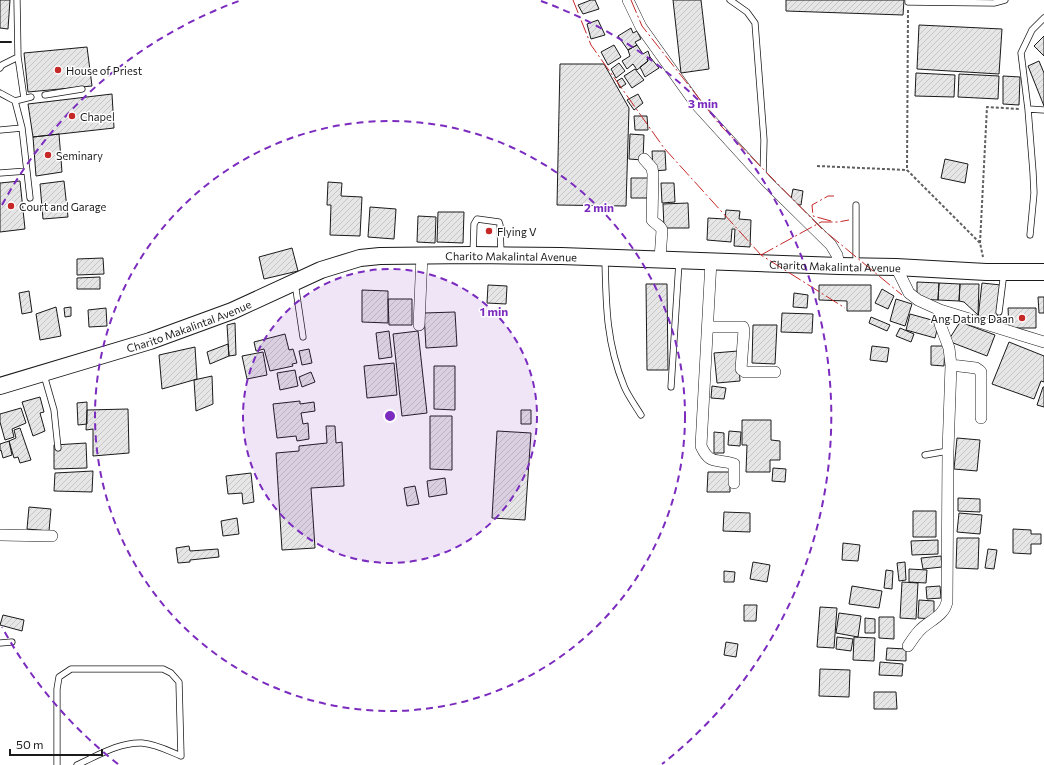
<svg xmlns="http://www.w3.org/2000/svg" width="1044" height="765" font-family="Commissioner,sans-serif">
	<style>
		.building { fill: url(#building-hatch); stroke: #1a1a1a }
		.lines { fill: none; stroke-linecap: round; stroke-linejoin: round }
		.service-casing { stroke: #1a1a1a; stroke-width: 7 }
		.minor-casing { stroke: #1a1a1a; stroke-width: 12 }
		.secondary-casing { stroke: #1a1a1a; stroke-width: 18 }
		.path { stroke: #5f5f5f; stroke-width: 2; stroke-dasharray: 3 2; stroke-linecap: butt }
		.service { stroke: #fff; stroke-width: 5.5 }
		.minor { stroke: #fff; stroke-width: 11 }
		.secondary { stroke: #fff; stroke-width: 16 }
		.wall { stroke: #1a1a1a; stroke-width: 2 }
		.power { stroke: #c62828; stroke-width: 1; stroke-dasharray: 14 3 2 3; stroke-linecap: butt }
		.ring { fill: none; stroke: #7b2cbf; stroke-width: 2; stroke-dasharray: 7 5 }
		.poi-dot { fill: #c62828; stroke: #fff; stroke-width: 1.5 }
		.labels { text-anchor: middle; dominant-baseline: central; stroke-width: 3; stroke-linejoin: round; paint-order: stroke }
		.poi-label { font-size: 11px; fill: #1a1a1a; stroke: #fff; text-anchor: start }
		.street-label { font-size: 11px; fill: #1a1a1a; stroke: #fff }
		.centre { fill: #7b2cbf; stroke: #fff; stroke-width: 2 }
		.ring-label { font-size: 12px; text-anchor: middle; font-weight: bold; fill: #7b2cbf; stroke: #fff; stroke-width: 3; stroke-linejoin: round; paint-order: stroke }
	</style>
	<defs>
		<pattern id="building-hatch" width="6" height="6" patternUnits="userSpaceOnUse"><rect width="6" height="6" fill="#e6e6e6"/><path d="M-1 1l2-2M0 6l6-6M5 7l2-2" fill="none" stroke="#c5c5c5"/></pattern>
	</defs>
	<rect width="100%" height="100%" fill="#fff"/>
	<path class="building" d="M0,0H10L8,29L0,28Z
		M591,0H595L599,9L583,14L578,5Z
		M673,0H701L709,69L681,73Z
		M786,0H904L903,15L786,11Z
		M598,20L605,35L591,39L587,24Z
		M919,25L1002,29L999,74L917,69Z
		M631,28L633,33L637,31L641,39L635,42L637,45L628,50L618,36Z
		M1044,36V56L1034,46Z
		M614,45L621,57L608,65L601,52Z
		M637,45L643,54L648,51L650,57L647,59L648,61L637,70L633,64L627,69L622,61L630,56L628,50Z
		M87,47L92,86L28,92L24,53Z
		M650,57L659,68L645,77L640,67L648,61L647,59Z
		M1039,61L1044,73V106L1028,66Z
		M619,63L625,71L616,78L611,69Z
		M560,64H604L629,108L626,206L557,205Z
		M635,69L644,80L632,88L624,76Z
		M916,73L955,75L954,97L915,96Z
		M959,74L999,76L998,99L958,97Z
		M1003,76L1020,77L1019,105L1003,104Z
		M622,78L626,84L620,88L617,81Z
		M112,94L114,128L33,137L28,104Z
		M638,94L643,103L634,110L627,100Z
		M634,116H647L648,130H635Z
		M59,134L62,172L36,176L33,137Z
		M630,134L644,135L643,160L629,159Z
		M652,151H665L666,170L653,171Z
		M945,159L968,164L965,183L941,178Z
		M631,178H651V198H631Z
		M20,181L25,229L0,232V183Z
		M64,181L68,217L43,219L40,184Z
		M328,182L342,183L341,196L362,197L360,236L330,235L331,205H327Z
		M661,183H674L675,202L662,203Z
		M793,189L803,191L801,205L790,204Z
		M688,203L689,228H664L663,204Z
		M370,207L396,209L394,239L368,237Z
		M726,210L740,211L739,219L751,220L750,247L734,246L735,229H732L731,242L707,240L708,218L725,219Z
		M438,212H464L463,243L437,242Z
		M418,216L436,217L435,243L417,242Z
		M292,248L298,271L264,279L259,257Z
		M103,258L104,274L77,275V259Z
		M100,277V289H77V278Z
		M917,282L939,283L938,300L917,299Z
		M939,283L960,284L959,301L938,300Z
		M982,283L1001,285L997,320L978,318Z
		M646,284H667L668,370H647Z
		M960,284H979L978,315L964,302L959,301Z
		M488,285L507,286L506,304L487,303Z
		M819,285H871V311H847V301L819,300Z
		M882,289L894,296L888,309L875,303Z
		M362,290L388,291V323L362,322Z
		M29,291L32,312L22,314L19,293Z
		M794,293L808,295L807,308L793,307Z
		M1038,297H1044V313H1039Z
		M388,299H412V325H389Z
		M896,299L912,304L905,326L890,321Z
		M56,307L61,336L40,340L36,314Z
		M71,307V316L65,317L64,308Z
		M106,308L107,326L89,327L88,310Z
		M1008,308H1036V328H1009Z
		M455,312L457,346L426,348L424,313Z
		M782,313L813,314L812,333L781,332Z
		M910,314L939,322L935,338L906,330Z
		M871,317L890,325L887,331L869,323Z
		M960,322L995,335L987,356L948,341Z
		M235,323L236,355L229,356L227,325Z
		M753,325H777L775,364L752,363Z
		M900,328L914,334L911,342L896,336Z
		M389,331L392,357L379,359L376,333Z
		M418,331L427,413L402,416L393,334Z
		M285,334L289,350L293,349L297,363L292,364L293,366L270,371L264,349L256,351L254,342Z
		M1009,342L1044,356V382L1041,381L1034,399L992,384Z
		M228,344L229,356L210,364L207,352Z
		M872,346L889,348L887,362L870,360Z
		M931,346H945L944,366L931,365Z
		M195,347L197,379L162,389L159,355Z
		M309,349L312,363L302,365L299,351Z
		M738,351L740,381L717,383L714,353Z
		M263,352L267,375L247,379L242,356Z
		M394,363L397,395L367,398L364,366Z
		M434,366H455V410L434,409Z
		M295,370L298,386L280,390L277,373Z
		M311,372L315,382L302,387L299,377Z
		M212,376L213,404L196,411L194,380Z
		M712,386L726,388L724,399L711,398Z
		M1043,387H1044V407L1037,405Z
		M40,397L44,412L40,413L45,431L33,436L22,402Z
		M300,401V404L314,402L315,411L301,413L303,424L308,423L309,439L297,441L296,436L277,438L273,404Z
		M87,402V424L78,425L77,403Z
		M21,408L26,423L12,429L14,437L5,440L0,422V414Z
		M128,409L129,453L93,456V429L86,430L87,410Z
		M521,410H531V424H521Z
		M430,416H452V470L430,469Z
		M742,420H771V440L780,441V460H770V472H746L747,445H742Z
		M326,426H335L336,443L342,442L344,486L311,488L315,548L282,550L276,453L299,451V446L327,443Z
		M20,428L31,460L20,463L18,457L14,458L9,441L16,438L14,430Z
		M497,431L531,433L525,520L492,518Z
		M729,431L741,432L740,446L728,445Z
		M714,432L724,433V453H714Z
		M957,438L980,440L977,471L954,469Z
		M9,441L12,455L3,458L1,450L0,451V444Z
		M86,443L87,468L54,469V445Z
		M773,468L786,469L785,482L772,481Z
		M93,471L92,492L54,491L55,473Z
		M708,472H730V492H707Z
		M251,473L254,502L243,504L242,493L228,494L226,476Z
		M445,478L447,494L429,497L427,481Z
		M415,486L419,504L407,506L404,488Z
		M958,498L980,499V512L958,511Z
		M29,507L51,509L49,531L27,529Z
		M913,511H936V537H913Z
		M724,512L750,513V532L723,531Z
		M959,513L982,515L980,534L957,532Z
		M237,518L239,534L223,536L221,521Z
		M1013,529L1031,530V534H1041V544H1031V554L1013,553Z
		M957,538H979L978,569L956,568Z
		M938,540V554L912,555L911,541Z
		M843,543L860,545L858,561L842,560Z
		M189,546L190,551L218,549L219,557L190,560V562L178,563L176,548Z
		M988,549L997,550L994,569L985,568Z
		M941,556L942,567L923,569L921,558Z
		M753,562L770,565L767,582L750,579Z
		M905,562L906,580L899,581L897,563Z
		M909,569L927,570L926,583L909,582Z
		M886,570L893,571L892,589L884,588Z
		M724,571L735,572L734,582H724Z
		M902,582L918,583L916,619L900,618Z
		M852,586L882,591L879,608L849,604Z
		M940,586L941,598L927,599L926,587Z
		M919,600L934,601V619L918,618Z
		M744,605H757L756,621H744Z
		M820,607L837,608L834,648L817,647Z
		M839,613L861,616L858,637L836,633Z
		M3,615L24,620L22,631L0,625Z
		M879,617H894V639L879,638Z
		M865,618L875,619V633H865Z
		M837,637L853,639L851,651L836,649Z
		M854,637L875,638L874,661L853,660Z
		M726,642L738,644L736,657L724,655Z
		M887,648L906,649V661L886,660Z
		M880,662L903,664L902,676L879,675Z
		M820,669L850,670L849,697L819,696Z
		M874,692H896L897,709H874Z"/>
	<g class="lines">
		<defs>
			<path id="service" d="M17,0L18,57L24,98
				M730,0L747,12L755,23L764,140L763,176
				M908,0V2L994,3L1005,0
				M0,68L2,65L18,57
				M0,93L15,101L31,97
				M45,95L82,89
				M15,101L22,128L30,198
				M1028,109L1044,110
				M0,130L22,128
				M0,173L27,171
				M856,205V264
				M1030,235L1034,193L1033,172L1028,109L1021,53L1032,30L1044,18
				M473,254L474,224L477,219L499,222L500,225L501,255
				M605,258C606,304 606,342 624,386C628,396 635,405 641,415
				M295,283L303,337
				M999,312L1004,272
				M44,375L54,410L58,448
				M671,387L679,262
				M925,455L948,451
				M0,643L12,642
				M57,765V689L59,677L71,669H163L171,673L179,682L181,756C169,751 156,744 142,743C119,742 97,756 77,765"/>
			<path id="minor" d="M628,0L641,27L696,104L767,182L831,245L837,255L839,266
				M644,159L652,168L653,174L652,220C655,224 660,225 662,230L660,259
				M711,261L701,446C710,466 717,458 734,464V483
				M896,267L909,293L918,300L940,310L1044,342
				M419,325L422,255
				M707,327H743L744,330L741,369L745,372H775
				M951,365L976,368L979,370L981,372V418
				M0,535L52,536
				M908,646C912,640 916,634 920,630C930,620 944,616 947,602L948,451L951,365L949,348L940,324L939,319L940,310"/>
			<g id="secondary">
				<path id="s1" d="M0,386L150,341L232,311L321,270L360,258L380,256L473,255L561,256L839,266L896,267L986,272H1044"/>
			</g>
		</defs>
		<use href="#service" class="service-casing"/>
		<use href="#minor" class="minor-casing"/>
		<use href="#secondary" class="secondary-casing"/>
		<path class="path" d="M908,10L907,170L980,243L983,257
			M817,166L907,170
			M980,243L987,107L1019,109"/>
		<use href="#service" class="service"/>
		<use href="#minor" class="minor"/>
		<use href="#secondary" class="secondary"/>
		<path class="wall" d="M0,42H11"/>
		<path class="power" d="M573,0L591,45L664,148L761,255L845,308
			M631,0L642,26L720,125L821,228L902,295
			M831,221L813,216L812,205L828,196H834
			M761,255L821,222H838L849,220"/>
	</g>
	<circle cx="390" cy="416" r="147" fill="#7b2cbf" fill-opacity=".12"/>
	<g class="ring">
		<circle cx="390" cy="416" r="147"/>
		<circle cx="390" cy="416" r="295"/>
		<path d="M118 764A442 442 0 0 1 2 627M2 205A442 442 0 0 1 239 1M541 1A442 442 0 0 1 662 764"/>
	</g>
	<g class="poi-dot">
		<circle cx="58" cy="70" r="4"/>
		<circle cx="72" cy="116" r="4"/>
		<circle cx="48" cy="155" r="4"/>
		<circle cx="11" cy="206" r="4"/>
		<circle cx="489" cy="231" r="4"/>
		<circle cx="1022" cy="318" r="4"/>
	</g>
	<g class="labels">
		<g class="poi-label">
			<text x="66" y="70">House of Priest</text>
			<text x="80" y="116">Chapel</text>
			<text x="56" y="155">Seminary</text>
			<text x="19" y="206">Court and Garage</text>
			<text x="497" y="231">Flying V</text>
			<text x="1014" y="318" text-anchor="end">Ang Dating Daan</text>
		</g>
		<g class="street-label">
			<text stroke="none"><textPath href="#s1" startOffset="534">Charito Makalintal Avenue</textPath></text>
			<text stroke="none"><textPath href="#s1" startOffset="858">Charito Makalintal Avenue</textPath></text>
			<text stroke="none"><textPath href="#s1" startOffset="198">Charito Makalintal Avenue</textPath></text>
		</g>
	</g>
	<circle cx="390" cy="416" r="6" class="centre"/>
	<g class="ring-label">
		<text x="703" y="108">3 min</text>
		<text x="599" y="212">2 min</text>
		<text x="494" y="316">1 min</text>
	</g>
	<path d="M10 749v6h92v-6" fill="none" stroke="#1a1a1a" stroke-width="2"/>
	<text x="16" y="749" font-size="12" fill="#1a1a1a" stroke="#ffffff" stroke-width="3" paint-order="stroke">50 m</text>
</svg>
